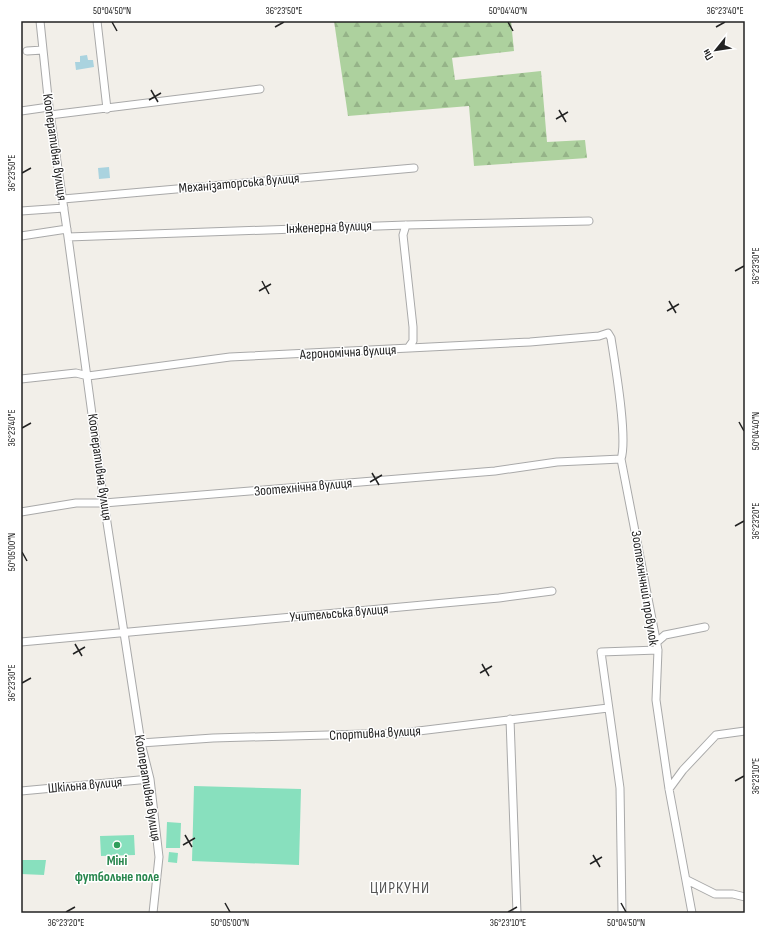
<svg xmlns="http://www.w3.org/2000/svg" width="766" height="934" font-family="'Sofia Sans Condensed',sans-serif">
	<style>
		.forest { fill: url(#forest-firs) }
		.pitch { fill: #88e0be }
		.water { fill: #aad3df }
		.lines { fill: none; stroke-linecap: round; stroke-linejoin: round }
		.minor-casing { stroke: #a9a9a9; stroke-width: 9 }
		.minor { stroke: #fff; stroke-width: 7 }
		.ticks { fill: none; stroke: #222; stroke-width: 1.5 }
		.leisure-dot { fill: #2e9e5b; stroke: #fff; stroke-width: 1.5 }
		.labels { text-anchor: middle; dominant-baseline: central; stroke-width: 3; stroke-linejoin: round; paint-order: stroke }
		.street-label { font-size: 14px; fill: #222; stroke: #fff }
		.leisure-label { font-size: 14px; font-weight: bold; fill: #27864d; stroke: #fff }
		.quarter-label { font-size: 16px; letter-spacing: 1px; fill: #555; stroke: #fff }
		.neatline { fill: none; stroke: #222; stroke-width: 1.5 }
		.ticks-label { font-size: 10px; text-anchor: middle; fill: #222 }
	</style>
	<defs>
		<pattern id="forest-firs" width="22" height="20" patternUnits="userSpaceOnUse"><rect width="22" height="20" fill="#add19e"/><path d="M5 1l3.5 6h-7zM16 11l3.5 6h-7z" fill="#95b388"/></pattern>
	</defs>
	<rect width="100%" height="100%" fill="#f2efe9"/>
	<path class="forest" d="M334,21H511L514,51L452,58L455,80L541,71L547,142L585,140L587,158L474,166L469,106L348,116Z"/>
	<path class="pitch" d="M194,786L301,789L299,865L192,861Z
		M167,822L181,823L180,848H166Z
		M134,835L135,855L101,856L100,836Z
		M169,852L178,853L177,863L168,862Z
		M21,860H46L44,875L21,874Z"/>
	<path class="water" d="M87,55L88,60H93L94,67L76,70L75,62H80V56Z
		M109,167L110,178L99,179L98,168Z"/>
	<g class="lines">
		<defs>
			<path id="minor" d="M40,21L49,107L68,237L104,503L141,743L150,779L159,857L153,913
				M97,21L107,109
				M27,51L43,50
				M21,111L49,107
				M50,115L260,89
				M63,199L414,168
				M21,211L64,208
				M406,225L403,235L413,327V341L408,348
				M21,236L67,229
				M68,237L406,225L589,221
				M21,379L76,373L88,376L230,357L530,342L599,336L608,333L611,338C615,364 628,438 621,459L658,650L601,652L620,788L622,913
				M21,512L76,503H104L495,471L557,462L621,459
				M21,642L499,598L552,591
				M657,642L665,635L705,627
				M658,650L656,700L669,789L692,913
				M510,719L517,913
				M141,743L213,738L402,733L608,708
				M669,789L683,770L716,735L745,731
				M21,791L150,779
				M687,880L715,894H733L745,897"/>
		</defs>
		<use href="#minor" class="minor-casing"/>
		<use href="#minor" class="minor"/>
	</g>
	<path class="ticks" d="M112,22L117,31M508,22L513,31M275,27L284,22M716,27L725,22M151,90L158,102M149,100L161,93M559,110L566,122M556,119L568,112M22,173L31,168M735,271L744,266M262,281L269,294M259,291L271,284M669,301L676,313M667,311L679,304M739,422L744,431M22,428L31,423M372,473L379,485M370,482L382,475M735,526L744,521M22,552L27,561M75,644L82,656M73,654L85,647M482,664L489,676M480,673L492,666M22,683L31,678M735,781L744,776M185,835L192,847M183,845L195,838M593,855L600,867M590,864L602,857M225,903L230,912M621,903L626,912M66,912L75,907M508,912L517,907"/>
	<circle class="leisure-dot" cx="117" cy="845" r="4"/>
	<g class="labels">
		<g class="street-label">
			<text transform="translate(55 147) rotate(82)">Кооперативна вулиця</text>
			<text transform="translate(239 183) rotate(-5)">Механізаторська вулиця</text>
			<text transform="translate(329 227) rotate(-2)">Інженерна вулиця</text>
			<text transform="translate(348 352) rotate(-3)">Агрономічна вулиця</text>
			<text transform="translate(100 467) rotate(82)">Кооперативна вулиця</text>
			<text transform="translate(303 487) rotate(-5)">Зоотехнічна вулиця</text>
			<text transform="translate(645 588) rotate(81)">Зоотехнічний провулок</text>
			<text transform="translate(339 613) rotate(-5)">Учительська вулиця</text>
			<text transform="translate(375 733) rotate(-3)">Спортивна вулиця</text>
			<text transform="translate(85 785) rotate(-5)">Шкільна вулиця</text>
			<text transform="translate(148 788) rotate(81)">Кооперативна вулиця</text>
		</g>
		<g class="leisure-label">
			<text x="117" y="860">Міні<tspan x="117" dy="16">футбольне поле</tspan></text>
		</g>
		<g class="quarter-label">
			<text x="400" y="888">ЦИРКУНИ</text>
		</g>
	</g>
	<rect width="766" height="934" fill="none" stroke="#ffffff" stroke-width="44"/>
	<g transform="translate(716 50) rotate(240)" stroke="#ffffff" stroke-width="3" paint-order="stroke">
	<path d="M0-3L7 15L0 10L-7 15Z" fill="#222222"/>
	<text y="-6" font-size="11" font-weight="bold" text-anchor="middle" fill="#222222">Пн</text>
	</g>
	<rect x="22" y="22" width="722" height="890" class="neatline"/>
	<g class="ticks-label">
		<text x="112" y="14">50°04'50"N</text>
		<text x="284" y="14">36°23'50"E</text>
		<text x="508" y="14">50°04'40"N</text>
		<text x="725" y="14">36°23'40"E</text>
		<text transform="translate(11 173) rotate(-90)" y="4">36°23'50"E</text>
		<text transform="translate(755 266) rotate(-90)" y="4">36°23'30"E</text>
		<text transform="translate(11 428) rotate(-90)" y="4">36°23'40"E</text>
		<text transform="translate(755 431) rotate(-90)" y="4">50°04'40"N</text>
		<text transform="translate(755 521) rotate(-90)" y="4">36°23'20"E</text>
		<text transform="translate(11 552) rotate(-90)" y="4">50°05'00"N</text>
		<text transform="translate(11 683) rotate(-90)" y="4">36°23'30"E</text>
		<text transform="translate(755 776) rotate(-90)" y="4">36°23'10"E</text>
		<text x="66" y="926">36°23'20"E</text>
		<text x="230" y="926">50°05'00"N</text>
		<text x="508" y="926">36°23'10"E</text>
		<text x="626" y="926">50°04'50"N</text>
	</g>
</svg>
